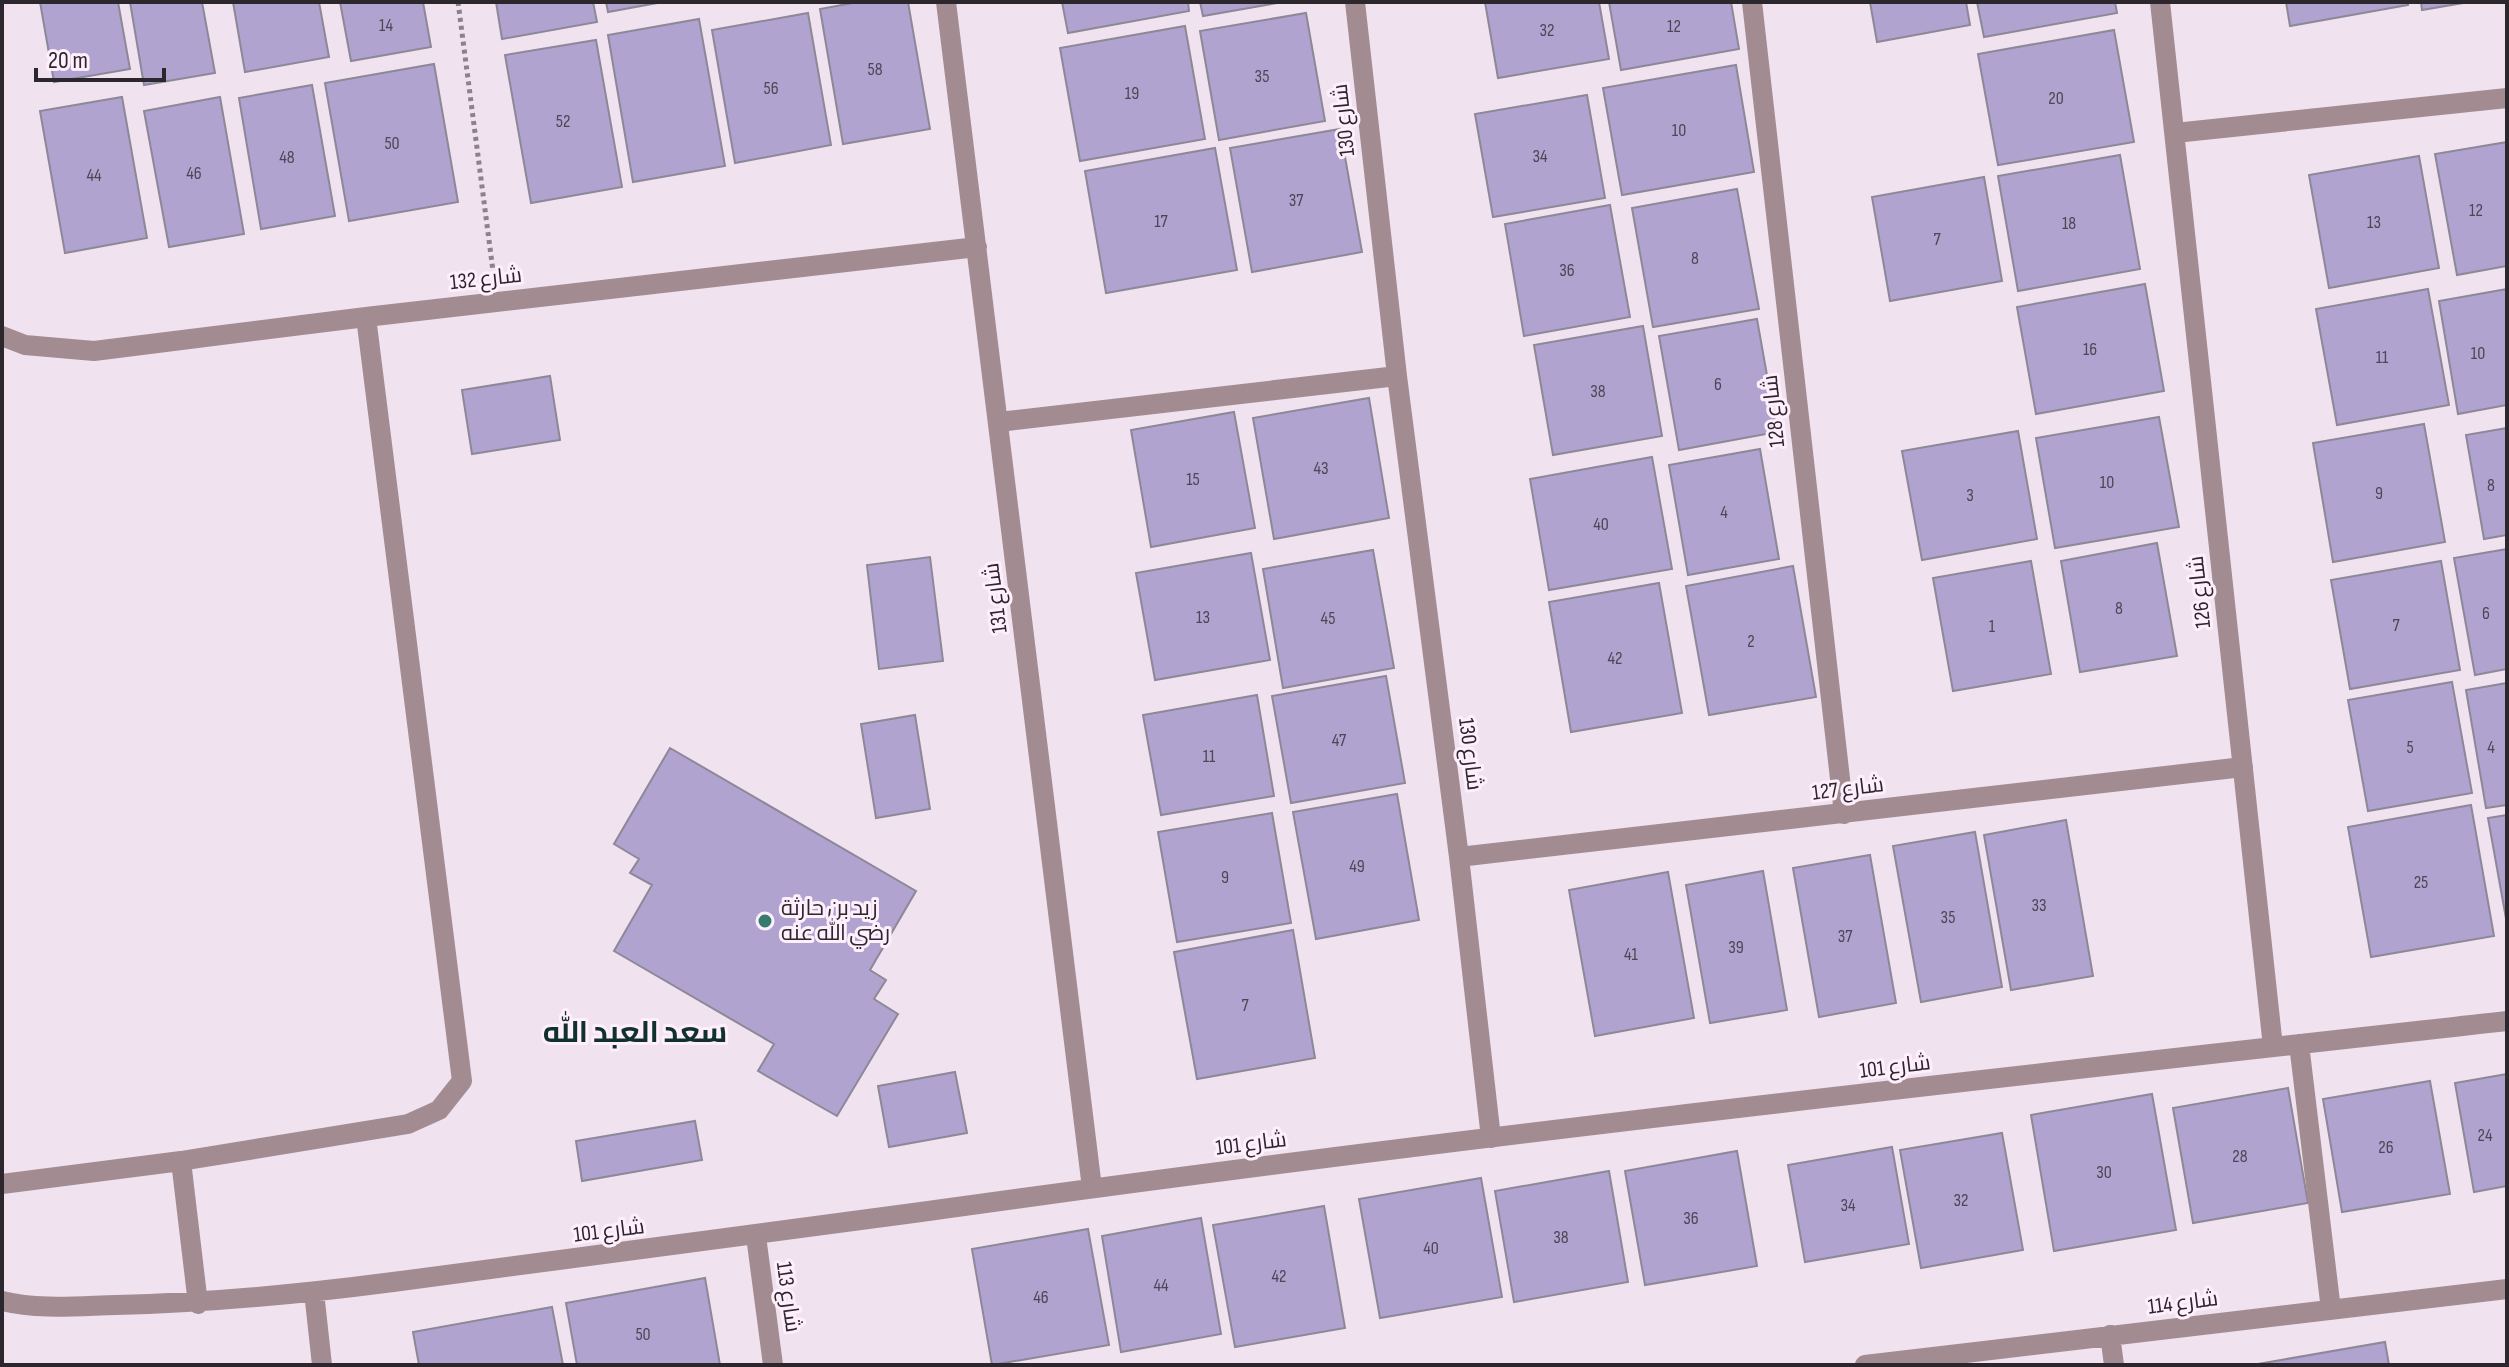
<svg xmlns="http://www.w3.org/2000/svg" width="2509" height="1367" font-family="'Sofia Sans Condensed',Cairo,sans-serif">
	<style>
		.building { fill: #b1a3cf; stroke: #8c8898; stroke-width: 2 }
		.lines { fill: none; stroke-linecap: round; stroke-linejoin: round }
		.path { stroke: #8b828b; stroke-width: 5; stroke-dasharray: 4 4; stroke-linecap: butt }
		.minor { stroke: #a28c92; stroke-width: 20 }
		.poi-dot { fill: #367b6f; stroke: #ffeffd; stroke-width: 3 }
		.labels { text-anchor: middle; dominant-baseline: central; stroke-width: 6; stroke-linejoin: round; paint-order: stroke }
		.number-label { font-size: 18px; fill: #4d4655 }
		.street-label { font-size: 22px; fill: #2c272c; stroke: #ffeffd }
		.poi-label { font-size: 22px; fill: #2c272c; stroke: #ffeffd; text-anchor: start }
		.district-label { font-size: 30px; font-weight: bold; fill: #11322c; stroke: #ffeffd }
	</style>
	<rect width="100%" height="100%" fill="#f1e2f0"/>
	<path class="building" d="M40,2H118L130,69L54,82Z
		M130,2H202L215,73L144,85Z
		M233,2H319L329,57L245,72Z
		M340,2H423L431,47L351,61Z
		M496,2H593L597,22L502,39Z
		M606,2H663L608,12Z
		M858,2H908L930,129L843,144L820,9Z
		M1062,2H1188L1189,11L1068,33Z
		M1200,2H1283L1203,16Z
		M1485,2H1599L1609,59L1498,78Z
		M1609,2H1731L1739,49L1621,70Z
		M1870,2H1966L1970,25L1877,42Z
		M1977,2H2115L2117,13L1984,37Z
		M2286,2H2407L2408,5L2290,26Z
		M2421,2H2469L2422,10Z
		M808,13L831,145L735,163L712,30Z
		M1306,13L1325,121L1219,140L1200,31Z
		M699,19L725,166L633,182L608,35Z
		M1185,26L1205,139L1080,161L1060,48Z
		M2114,30L2134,142L1998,165L1978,54Z
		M596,40L622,187L531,203L505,55Z
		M434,64L458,202L349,221L325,83Z
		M1736,65L1754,172L1622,195L1603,88Z
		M312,85L335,216L261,229L239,98Z
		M1587,95L1605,198L1493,217L1475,114Z
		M122,97L147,238L65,253L40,111Z
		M220,97L244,234L169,247L144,111Z
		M1340,129L1362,252L1252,272L1230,148Z
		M2507,142V266L2457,275L2435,154Z
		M1215,148L1237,270L1106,293L1085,171Z
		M2120,155L2140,269L2018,291L1998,176Z
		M2419,156L2439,268L2329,288L2309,175Z
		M1984,177L2002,281L1890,301L1872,197Z
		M1737,189L1759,309L1653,327L1632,208Z
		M1610,205L1630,317L1524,336L1505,224Z
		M2145,284L2164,391L2036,414L2017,307Z
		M2428,289L2449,405L2337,425L2316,309Z
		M2507,289V405L2458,414L2439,301Z
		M1757,319L1777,432L1679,450L1659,336Z
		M1643,326L1662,436L1553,455L1534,345Z
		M550,376L560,440L472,454L462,390Z
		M1369,398L1389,518L1274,539L1253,418Z
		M1234,412L1255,528L1151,547L1131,430Z
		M2159,417L2179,527L2055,548L2036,438Z
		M2424,424L2445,542L2333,562L2313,443Z
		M2507,428V535L2484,539L2466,435Z
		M2018,431L2037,539L1922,560L1902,451Z
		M1760,449L1779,559L1688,575L1669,465Z
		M1652,457L1672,569L1549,590L1530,479Z
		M2157,543L2177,656L2080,672L2061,561Z
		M2507,549V669L2475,675L2454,558Z
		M1373,550L1394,668L1283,688L1263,569Z
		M1251,553L1270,660L1155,680L1136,573Z
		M930,557L943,661L879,669L867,565Z
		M2031,561L2051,674L1953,691L1933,578Z
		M2441,561L2460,670L2350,689L2331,580Z
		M1793,566L1816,697L1709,715L1686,586Z
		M1659,583L1682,713L1571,732L1549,602Z
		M1386,676L1405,783L1291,803L1272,696Z
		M2452,682L2472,793L2368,811L2348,700Z
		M2507,683V805L2486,808L2466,690Z
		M1257,695L1274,796L1161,815L1143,715Z
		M915,715L930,809L876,818L861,724Z
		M670,748L916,891L870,970L886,980L874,999L898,1014L837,1116L758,1071L774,1044L614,951L652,885L630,873L639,859L614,844Z
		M1397,794L1419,920L1316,939L1293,812Z
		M2471,805L2494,936L2371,957L2348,827Z
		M1272,813L1291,923L1177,942L1158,832Z
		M2507,815V924L2488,818Z
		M2066,820L2093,976L2011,990L1984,835Z
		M1975,832L2002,987L1921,1002L1893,846Z
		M1870,855L1896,1003L1819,1017L1793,868Z
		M1763,871L1787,1010L1710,1023L1686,885Z
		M1668,872L1694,1018L1595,1036L1569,890Z
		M1293,930L1315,1058L1197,1079L1174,952Z
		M955,1072L967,1133L889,1147L878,1086Z
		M2507,1074V1186L2474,1192L2455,1083Z
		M2430,1081L2450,1194L2342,1212L2323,1099Z
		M2288,1088L2308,1203L2193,1223L2173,1108Z
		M2152,1094L2176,1230L2054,1251L2031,1115Z
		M695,1121L702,1160L582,1181L576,1141Z
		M2002,1133L2023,1250L1921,1268L1900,1150Z
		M1892,1147L1909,1244L1805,1262L1788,1165Z
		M1737,1151L1757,1266L1645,1285L1625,1171Z
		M1609,1171L1628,1282L1514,1302L1495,1191Z
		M1481,1178L1502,1297L1380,1318L1359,1199Z
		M1324,1206L1345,1328L1235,1347L1213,1225Z
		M1201,1218L1221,1334L1121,1352L1102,1236Z
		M1088,1229L1109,1345L992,1365L972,1249Z
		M705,1278L720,1365H577L566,1303Z
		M552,1307L563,1365H419L413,1332Z
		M2385,1342L2389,1365H2252Z"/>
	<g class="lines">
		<path class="path" d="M458,2L493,271"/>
		<path class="minor" d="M946,2L1092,1188
			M1355,2L1397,376L1459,857L1491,1138
			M1752,2L1844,814
			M2160,2L2273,1047
			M2175,133L2507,98
			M2,336L25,345L94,351L366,317L977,247
			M999,422L1397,376
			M1459,857L2243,767
			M2299,1044L2331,1310
			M181,1161L198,1304
			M2,1184L181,1161L408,1124L439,1110L462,1081L366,317
			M756,1236L773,1365
			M314,1292L322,1365
			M2,1301C39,1310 78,1306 116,1305C209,1303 301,1294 393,1282C569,1260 745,1237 921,1212C1448,1138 1978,1080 2507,1021
			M2110,1335L2114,1365
			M1865,1365L2507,1289"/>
	</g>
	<circle class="poi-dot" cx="765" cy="921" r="8"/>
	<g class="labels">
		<g class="number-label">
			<text x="386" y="25">14</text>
			<text x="1674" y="26">12</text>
			<text x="1547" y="30">32</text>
			<text x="875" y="69">58</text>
			<text x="1262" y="76">35</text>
			<text x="771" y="88">56</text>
			<text x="1132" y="93">19</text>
			<text x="2056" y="98">20</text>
			<text x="563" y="121">52</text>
			<text x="1679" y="130">10</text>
			<text x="392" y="143">50</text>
			<text x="1540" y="156">34</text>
			<text x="287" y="157">48</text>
			<text x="194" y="173">46</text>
			<text x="94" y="175">44</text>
			<text x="1296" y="200">37</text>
			<text x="2476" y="210">12</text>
			<text x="1161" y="221">17</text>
			<text x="2374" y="222">13</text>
			<text x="2069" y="223">18</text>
			<text x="1937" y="239">7</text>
			<text x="1695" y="258">8</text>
			<text x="1567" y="270">36</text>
			<text x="2090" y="349">16</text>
			<text x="2478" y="353">10</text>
			<text x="2382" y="357">11</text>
			<text x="1718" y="384">6</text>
			<text x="1598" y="391">38</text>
			<text x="1321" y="468">43</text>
			<text x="1193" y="479">15</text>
			<text x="2107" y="482">10</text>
			<text x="2491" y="485">8</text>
			<text x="2379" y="493">9</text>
			<text x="1970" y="495">3</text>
			<text x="1724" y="512">4</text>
			<text x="1601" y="524">40</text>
			<text x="2119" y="608">8</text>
			<text x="2486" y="613">6</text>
			<text x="1203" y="617">13</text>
			<text x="1328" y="618">45</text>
			<text x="2396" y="625">7</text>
			<text x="1992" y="626">1</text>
			<text x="1751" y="641">2</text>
			<text x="1615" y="658">42</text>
			<text x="1339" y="740">47</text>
			<text x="2410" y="747">5</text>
			<text x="2491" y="747">4</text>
			<text x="1209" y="756">11</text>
			<text x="1357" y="866">49</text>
			<text x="1225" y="877">9</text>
			<text x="2421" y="882">25</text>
			<text x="2039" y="905">33</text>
			<text x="1948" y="917">35</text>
			<text x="1845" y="936">37</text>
			<text x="1736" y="947">39</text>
			<text x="1631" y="954">41</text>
			<text x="1245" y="1005">7</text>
			<text x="2485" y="1135">24</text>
			<text x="2386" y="1147">26</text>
			<text x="2240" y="1156">28</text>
			<text x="2104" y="1172">30</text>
			<text x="1961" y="1200">32</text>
			<text x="1848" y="1205">34</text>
			<text x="1691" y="1218">36</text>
			<text x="1561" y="1237">38</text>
			<text x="1431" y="1248">40</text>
			<text x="1279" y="1276">42</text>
			<text x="1161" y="1285">44</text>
			<text x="1041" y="1297">46</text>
			<text x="643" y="1334">50</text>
		</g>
		<g class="street-label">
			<text transform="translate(1344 120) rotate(-96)">شارع 130</text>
			<text transform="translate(486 279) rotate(-6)">شارع 132</text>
			<text transform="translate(1774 411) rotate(-96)">شارع 128</text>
			<text transform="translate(2200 592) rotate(-96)">شارع 126</text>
			<text transform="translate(996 598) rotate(-97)">شارع 131</text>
			<text transform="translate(1470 754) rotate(83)">شارع 130</text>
			<text transform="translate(1848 789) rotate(-7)">شارع 127</text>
			<text transform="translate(1895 1067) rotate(-7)">شارع 101</text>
			<text transform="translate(1251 1144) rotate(-7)">شارع 101</text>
			<text transform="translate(609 1231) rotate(-7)">شارع 101</text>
			<text transform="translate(788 1297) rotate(82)">شارع 113</text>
			<text transform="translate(2183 1303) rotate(-7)">شارع 114</text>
		</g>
		<g class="poi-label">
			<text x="781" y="908">زيد بن حارثة<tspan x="781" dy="25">رضي الله عنه</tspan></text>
		</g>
		<g class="district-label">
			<text x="635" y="1033">سعد العبد الله</text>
		</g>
	</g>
	<rect width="2509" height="1367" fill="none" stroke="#2c272c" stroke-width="8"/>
	<path d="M36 68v12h128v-12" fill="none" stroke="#2c272c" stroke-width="4"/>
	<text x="48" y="68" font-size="24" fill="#2c272c" stroke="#ffeffd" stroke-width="6" paint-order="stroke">20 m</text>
</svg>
